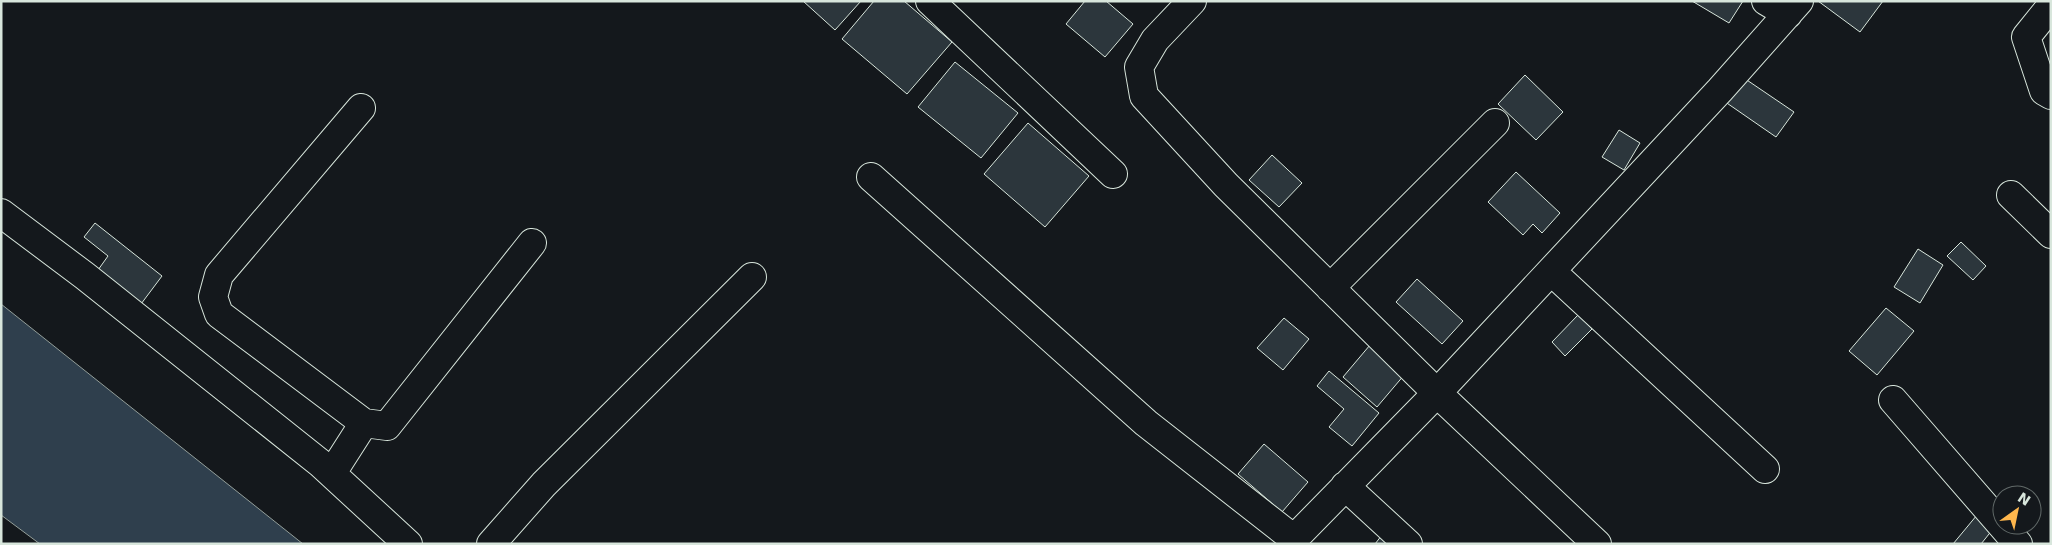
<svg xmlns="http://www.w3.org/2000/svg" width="2052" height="545" font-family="'DejaVu Sans',sans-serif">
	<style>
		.water { fill: #2f3f4d; stroke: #939e99 }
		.building { fill: #2c363c; stroke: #d8e6dc }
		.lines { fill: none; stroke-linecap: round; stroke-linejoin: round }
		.minor-casing { stroke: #d8e6dc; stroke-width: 30 }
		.minor { stroke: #14181c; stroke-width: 28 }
	</style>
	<rect width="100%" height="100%" fill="#14181c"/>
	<path class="water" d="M1,304L293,536L303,544H40L1,515Z"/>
	<path class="building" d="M803,1H861L835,30Z
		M874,1H904L952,42L907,94L842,39Z
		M1085,1H1106L1133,24L1105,57L1066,24Z
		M1692,1H1743L1729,23Z
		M1818,1H1883L1860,32Z
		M955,62L1018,113L981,158L918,107Z
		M1738,74L1794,112L1776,137L1721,99Z
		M1525,75L1563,112L1536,140L1498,104Z
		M1028,123L1089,176L1045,227L984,174Z
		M1619,130L1640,143L1624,170L1602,157Z
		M1272,155L1302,183L1279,207L1249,180Z
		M1516,172L1560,213L1542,233L1533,224L1523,235L1488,202Z
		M95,223L162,276L141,304L98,270L108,256L84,237Z
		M1961,242L1986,266L1973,280L1947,256Z
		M1918,249L1943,265L1920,303L1894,287Z
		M1417,279L1463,321L1442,344L1396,302Z
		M1886,308L1914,331L1877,375L1849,351Z
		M1578,315L1592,329L1565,356L1552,342Z
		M1284,318L1309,339L1283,370L1257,348Z
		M1370,345L1405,374L1377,407L1343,377Z
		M1329,371L1379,413L1352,446L1329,427L1344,409L1317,386Z
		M1264,444L1308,482L1282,512L1238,474Z
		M1977,515L1993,529L1981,544H1953Z
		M1382,535L1392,544H1375Z"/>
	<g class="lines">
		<defs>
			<path id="minor" d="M930,1L1113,174
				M1192,1L1155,40L1139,67L1144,96L1226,185L1437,393L1597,544
				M1766,1L1788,14
				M2051,6L2026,37L2044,91L2051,95
				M361,108L219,275L213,297L219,314L364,423
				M871,177L1146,423L1294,539
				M2011,195L2051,234
				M1,213L85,276L320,463L408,544
				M1551,271L1765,469
				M1330,288L1495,123
				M1893,400L2018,544
				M332,473L364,423L387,426L532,243
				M1345,486L1408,544
				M491,544L544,484L752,277
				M1289,544L1437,393L1720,90L1799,1"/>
		</defs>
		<use href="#minor" class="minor-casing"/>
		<use href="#minor" class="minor"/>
	</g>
	<rect width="2052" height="545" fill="none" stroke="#d8e6dc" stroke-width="5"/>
	<g transform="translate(2017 510) rotate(33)"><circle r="24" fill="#14181c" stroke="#626a69"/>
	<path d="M0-4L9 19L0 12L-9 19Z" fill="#ffb74d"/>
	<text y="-8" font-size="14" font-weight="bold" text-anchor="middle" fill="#d8e6dc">N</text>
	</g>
</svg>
